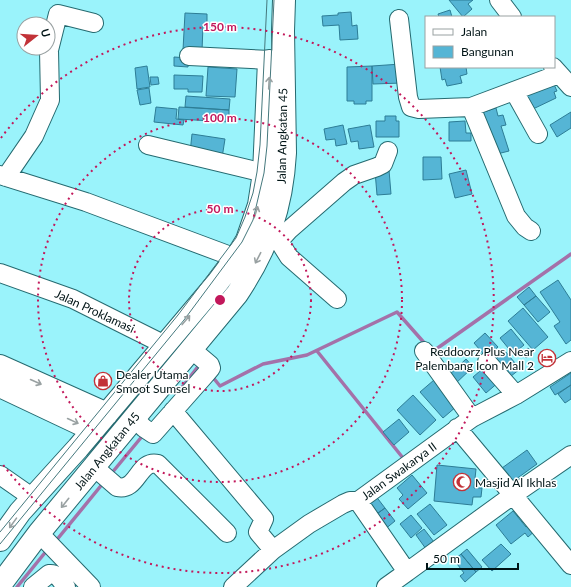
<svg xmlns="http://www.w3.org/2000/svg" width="571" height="587" font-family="Lato,sans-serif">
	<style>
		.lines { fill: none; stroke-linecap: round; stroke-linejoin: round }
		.stream { stroke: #a471a9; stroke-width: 3.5 }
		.building { fill: #55b5d5; stroke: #2d7d96 }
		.minor-casing { stroke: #256a70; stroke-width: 20 }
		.major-casing { stroke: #256a70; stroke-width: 24 }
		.minor { stroke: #fff; stroke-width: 18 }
		.major { stroke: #fff; stroke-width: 22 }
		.tram { stroke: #45787d; stroke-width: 1 }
		.oneway { stroke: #99a1a2 }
		.ring { fill: none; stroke: #c2185b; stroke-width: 2; stroke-dasharray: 2 4 }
		.labels { text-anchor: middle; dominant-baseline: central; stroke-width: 3; stroke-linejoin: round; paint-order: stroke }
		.street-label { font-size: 12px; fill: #001416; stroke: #fff }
		.poi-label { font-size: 12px; fill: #001416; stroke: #fff; text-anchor: start }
		.centre { fill: #c2185b; stroke: #fff; stroke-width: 2 }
		.ring-label { font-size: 12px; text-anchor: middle; font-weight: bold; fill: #c2185b; stroke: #fff; stroke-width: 3; stroke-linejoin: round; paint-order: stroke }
	</style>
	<rect width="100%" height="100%" fill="#9af3fb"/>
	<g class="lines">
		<path class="stream" d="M317,351L403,458
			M432,352L571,254
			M211,375L220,386L263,364L307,355L397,312L427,346
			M176,395L200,364
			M111,474L144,434
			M55,542L104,482
			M17,587L48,549"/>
	</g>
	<path class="building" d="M449,0H473L468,4L472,9L463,17Z
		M450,10L452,17H439L438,14Z
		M351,12L352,26L357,25L358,39L340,40L339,25L323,26L322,16L338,15V13Z
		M185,13L207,14V25H203L202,51L183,50Z
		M174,57L189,58L188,67L174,66Z
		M401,64L402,83L373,84L372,66Z
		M147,66L150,87L137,89L135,68Z
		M372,66V101H366V104H354V101H347V67Z
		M208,67L237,69L235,97L206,96Z
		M440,67H466L467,74L460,76L462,83L447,86L445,79L442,80Z
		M174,75L203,76L202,92H188V89H174Z
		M150,77H158L159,84L151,85Z
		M552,80L557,91L554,92L556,98L533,109L525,92Z
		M149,88L151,103L140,105L137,90Z
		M186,96L230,99L229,110L185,107Z
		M156,107L177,109L176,119L184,120L183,125L154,122Z
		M179,107L229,110V122L178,119Z
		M496,108L498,116L503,115L506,125L501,126L509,151L493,155L481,113Z
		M571,112V128L557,137L550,125Z
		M385,116H396V121H399V137H376V121H385Z
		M465,121L466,133H471V141H449V122Z
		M343,125L347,144L336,146L335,139L326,140L324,129Z
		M370,125L374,147L359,149L358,141L351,142L348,129Z
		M192,134L225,139L222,158L190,153Z
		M423,157H441L442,179L423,180Z
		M389,170L391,194L377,195L375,171Z
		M466,170L472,194L455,198L449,174Z
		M558,280L571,300V340L566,344L554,326L560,322L540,292Z
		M529,287L536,296L524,305L517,297Z
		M536,296L550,312L538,322L524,305Z
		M523,308L548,337L533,350L508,321Z
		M511,329L524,345L513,354L500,338Z
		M485,333L498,347L486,357L474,343Z
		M528,348L532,353L526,358L522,353Z
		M505,351L520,369L506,380L492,362Z
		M466,359L473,367L454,385L447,377Z
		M487,365L500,381L486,393L473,377Z
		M571,373V385L555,395L550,387Z
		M434,380L457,406L443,418L420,392Z
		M571,385V399L565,403L558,394Z
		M413,395L436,420L420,435L397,410Z
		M399,419L409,432L394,445L383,432Z
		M527,450L537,464L512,482L502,468Z
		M437,465L476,469L474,488H482L481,497H473L472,505L434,501Z
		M412,475L427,493L408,509L399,499L403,495L397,488Z
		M375,495L385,508L374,516L364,503Z
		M430,504L447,525L434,535L417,514Z
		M385,508L395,521L384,530L374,516Z
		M513,511L526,527L531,523L537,529L528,537L525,533L511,544L496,525Z
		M411,515L422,528L411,538L400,524Z
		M424,529L434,542L426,549L416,535Z
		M501,544L511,554L492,571L482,560Z
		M467,549L482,567L476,572L461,554Z
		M461,554L476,572L465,582L460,576L464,573L454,560Z"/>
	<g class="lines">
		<defs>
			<path id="minor" d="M499,0L512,17
				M399,19L408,97L411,107L419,109L471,107L559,74
				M189,56L270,60
				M553,67L571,87
				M514,91L538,134
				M471,107L516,216L525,227L531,231
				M148,145L264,173
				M0,175L86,202L236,258
				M6,177L34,136L50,100L49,50L58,14L94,23
				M273,222L279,241L289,230L344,182L354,175L377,167L383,164L388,151
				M279,241L289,257L337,299
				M0,273L73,299L165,345
				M424,351L472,418
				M487,362L516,395
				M173,411L264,519L258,532L273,550
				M134,418L144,428L153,434L206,374L211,368L210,365L191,349
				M571,455L513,495L571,565
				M94,467L117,487C138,492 138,459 158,464L227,533
				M0,475L33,498
				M358,501L407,572L386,587
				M39,533L91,587
				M407,572L513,495L457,428
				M33,587L49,574C58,573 61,581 66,587
				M233,587L273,550L309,524L343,504L350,501H358L472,418L516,395L571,361"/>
			<path id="major" d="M0,366L107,414
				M0,386L93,430
				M0,540L20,512L78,448L218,282L236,258L247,240L259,205L264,173L269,61
				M0,585L39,533L237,294C267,249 282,208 285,153L283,31L284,0"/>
		</defs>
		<use href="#minor" class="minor-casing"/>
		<use href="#major" class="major-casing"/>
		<use href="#minor" class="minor"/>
		<use href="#major" class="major"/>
		<path class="tram" d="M0,532L178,315L236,238L245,217L253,193L257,172L260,145L267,0
			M0,544L184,320L242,242L253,220L264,173L267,146L274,0"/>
	</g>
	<defs><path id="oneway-shaft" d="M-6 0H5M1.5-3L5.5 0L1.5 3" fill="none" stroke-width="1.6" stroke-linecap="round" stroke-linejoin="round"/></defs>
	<g class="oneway">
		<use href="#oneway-shaft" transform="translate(269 83) rotate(-87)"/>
		<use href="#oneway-shaft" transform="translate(256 212) rotate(-72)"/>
		<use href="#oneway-shaft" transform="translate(258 258) rotate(117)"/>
		<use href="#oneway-shaft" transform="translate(186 320) rotate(-50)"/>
		<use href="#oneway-shaft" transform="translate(36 382) rotate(24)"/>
		<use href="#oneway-shaft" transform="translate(73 421) rotate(25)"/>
		<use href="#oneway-shaft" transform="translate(65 503) rotate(129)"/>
		<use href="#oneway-shaft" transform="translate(13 523) rotate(126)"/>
	</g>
	<g class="ring">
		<circle cx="220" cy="300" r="91"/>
		<circle cx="220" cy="300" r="182"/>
		<path d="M1 138A273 273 0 1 1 1 462"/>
	</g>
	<defs>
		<symbol id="hotel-ring" viewBox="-11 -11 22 22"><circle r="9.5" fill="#fff" stroke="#c23238" stroke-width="1.5"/><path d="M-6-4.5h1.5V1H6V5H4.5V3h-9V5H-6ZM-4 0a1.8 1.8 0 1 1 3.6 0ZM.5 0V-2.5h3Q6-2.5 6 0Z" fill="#c23238"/></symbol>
		<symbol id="shop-ring" viewBox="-11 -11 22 22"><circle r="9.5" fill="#fff" stroke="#c23238" stroke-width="1.5"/><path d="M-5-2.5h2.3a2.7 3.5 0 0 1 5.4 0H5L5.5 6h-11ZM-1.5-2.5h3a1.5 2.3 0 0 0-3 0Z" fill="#c23238"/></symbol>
		<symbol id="mosque-ring" viewBox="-11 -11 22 22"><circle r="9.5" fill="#fff" stroke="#c23238" stroke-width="1.5"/><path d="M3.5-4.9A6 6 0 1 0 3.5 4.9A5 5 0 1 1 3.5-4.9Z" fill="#c23238"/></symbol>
	</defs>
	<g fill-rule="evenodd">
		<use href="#hotel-ring" x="537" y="348" width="20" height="20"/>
		<use href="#shop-ring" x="93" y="371" width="20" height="20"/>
		<use href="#mosque-ring" x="452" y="472" width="20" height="20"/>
	</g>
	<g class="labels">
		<g class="street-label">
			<text transform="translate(282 136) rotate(-89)">Jalan Angkatan 45</text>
			<text transform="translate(95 311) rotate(25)">Jalan Proklamasi</text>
			<text transform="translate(107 451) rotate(-51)">Jalan Angkatan 45</text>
			<text transform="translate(399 471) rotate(-36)">Jalan Swakarya II</text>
		</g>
		<g class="poi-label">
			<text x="534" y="351" text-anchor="end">Reddoorz Plus Near<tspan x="534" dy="14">Palembang Icon Mall 2</tspan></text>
			<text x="116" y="374">Dealer Utama<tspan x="116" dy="14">Smoot Sumsel</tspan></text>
			<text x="475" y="482">Masjid Al Ikhlas</text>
		</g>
	</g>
	<circle cx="220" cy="300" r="6" class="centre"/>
	<g class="ring-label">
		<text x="220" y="31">150 m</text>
		<text x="220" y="122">100 m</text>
		<text x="220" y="213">50 m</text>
	</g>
	<rect x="425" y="16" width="130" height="52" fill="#ffffff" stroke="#99a1a2"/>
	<rect x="433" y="29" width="20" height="6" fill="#ffffff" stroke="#99a1a2"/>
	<text x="461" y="36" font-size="12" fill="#001416">Jalan</text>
	<rect x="433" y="46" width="20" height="12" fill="#55b5d5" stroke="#99a1a2"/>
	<text x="461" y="56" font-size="12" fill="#001416">Bangunan</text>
	<g transform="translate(36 36) rotate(73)"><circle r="19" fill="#ffffff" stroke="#99a1a2"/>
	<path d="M0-3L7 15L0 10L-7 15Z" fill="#c23238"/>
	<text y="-6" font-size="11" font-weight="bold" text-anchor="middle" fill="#001416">U</text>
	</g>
	<path d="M427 563v6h91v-6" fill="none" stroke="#001416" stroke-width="2"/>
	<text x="433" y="563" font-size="12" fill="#001416" stroke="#ffffff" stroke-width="3" paint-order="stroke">50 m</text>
</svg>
